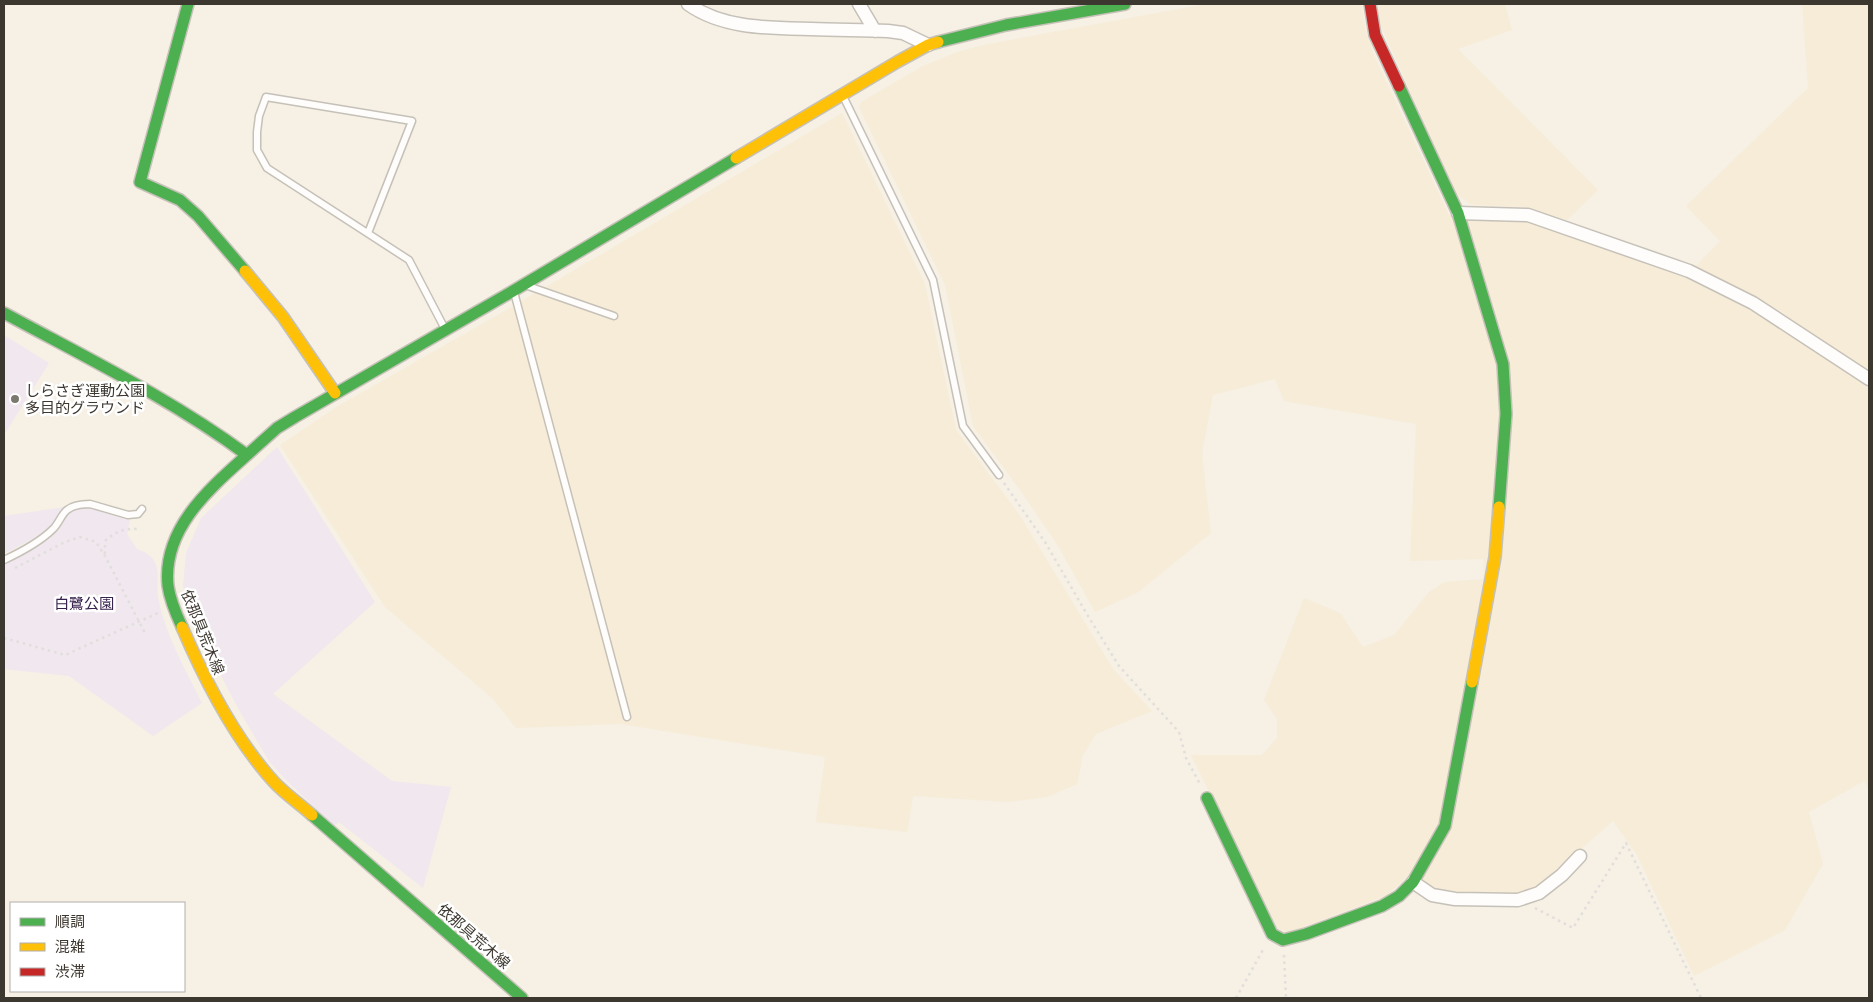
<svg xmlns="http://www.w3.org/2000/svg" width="1873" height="1002" font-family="Ubuntu,'Noto Sans JP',sans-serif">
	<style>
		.built { fill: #f7ecd8 }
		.green { fill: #f0e7ef }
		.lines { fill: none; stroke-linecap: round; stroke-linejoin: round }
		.lane-casing { stroke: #c6c1b8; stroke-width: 9 }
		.street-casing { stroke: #c6c1b8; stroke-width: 15 }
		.fast-casing { stroke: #c6c1b8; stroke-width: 14 }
		.slow-casing { stroke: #c6c1b8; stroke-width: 14 }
		.jam-casing { stroke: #c6c1b8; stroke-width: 14 }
		.path { stroke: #e1dedb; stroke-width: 2.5; stroke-dasharray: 2.5 4; stroke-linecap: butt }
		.lane { stroke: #fefdfb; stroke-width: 6 }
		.street { stroke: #fefdfb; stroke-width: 12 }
		.fast { stroke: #4caf50; stroke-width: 11 }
		.slow { stroke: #ffc107; stroke-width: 11 }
		.jam { stroke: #c62828; stroke-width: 11 }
		.poi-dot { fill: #7d786f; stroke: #fff; stroke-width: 2 }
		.labels { text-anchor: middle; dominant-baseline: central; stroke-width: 5; stroke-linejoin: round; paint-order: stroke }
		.poi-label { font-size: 15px; fill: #3c372f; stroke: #fff; text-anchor: start }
		.park-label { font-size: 15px; fill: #37214d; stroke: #fff }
		.street-label { font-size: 15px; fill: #3c372f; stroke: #fff }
	</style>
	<rect width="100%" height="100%" fill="#f6f0e5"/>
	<path class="built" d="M1206,4H1361L1365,28L1373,53L1449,215L1526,220L1691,278L1747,304L1869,388V789L1864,781L1809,812L1823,864L1785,930L1694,976L1637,855L1613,821L1536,888L1512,895H1470L1437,891L1411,874L1386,896L1288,933L1276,927L1191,755H1262L1277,738V719L1264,700L1304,598L1340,613L1363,647L1394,635L1429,592L1445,582L1483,579L1484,559L1410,561L1416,424L1284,401L1275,379L1213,395L1202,453L1211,533L1137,593L1095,612L1057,544L1020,490L973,426L945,285L859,107L861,102L923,66L960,51L988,44Z
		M1376,4H1505L1512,30L1458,49L1598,190L1567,220L1523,207L1472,205L1455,193L1381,26Z
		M1802,4H1869V371L1753,295L1695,267L1720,241L1686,206L1808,88Z
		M842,113L925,284L956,430L1019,514L1113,669L1152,711L1096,734L1083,755L1077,784L1047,797L1008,802L913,796L907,832L816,822L825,757L621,724L516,728L492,698L385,607L280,445L338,406L508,309Z"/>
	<path class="green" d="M4,335L49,363L4,435Z
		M277,447L375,602L273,694L392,781L451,787L423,888L339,822L334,826L285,779L269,761L240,712L195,626L183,586L186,553L201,518Z
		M65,507L52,526L42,534L4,554V516Z
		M83,507L92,508L130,520L127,534L137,549C145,552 152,555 155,563C160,572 156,587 158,597C164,632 186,671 202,703L153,736L69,676L4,669V564L53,535L68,514Z"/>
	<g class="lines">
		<defs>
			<path id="lane" d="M843,96L933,280L963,426L999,475
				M368,233L412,121L266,97L259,116L257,132V150L267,168L409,260L445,329
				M528,286L614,316
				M514,292L627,717
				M4,560C21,552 40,542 53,529C59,523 61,515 67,510C73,505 82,504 90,504L128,515L138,514L142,509"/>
			<path id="street" d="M688,4C723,29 770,28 811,29C837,30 862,30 888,31L903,33L928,45
				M859,4L875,31
				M1458,213L1528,215L1689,271L1753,303L1869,379
				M1413,882L1432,895L1455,899L1518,900L1539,893L1562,875L1580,856"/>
			<path id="fast" d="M188,4L140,182L180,200L198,216L245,271
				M938,42L1006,25L1125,4
				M1399,86L1458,213L1503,364L1506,414L1499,507
				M4,313C87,358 171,399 247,455C209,489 162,529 168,586C170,600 176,614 182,627
				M247,455L277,428L295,417L513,291L736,158
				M1207,798L1272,934L1283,940L1306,934L1382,906L1399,896L1413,882L1445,826L1472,682
				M312,815L522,998"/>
			<path id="slow" d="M736,158L897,62L928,45L938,42
				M245,271L283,317L335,393
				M182,627C205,681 234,738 274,782C285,794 300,804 312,815
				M1472,682L1495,557L1499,507"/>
			<path id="jam" d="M1370,4L1375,35L1399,86"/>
		</defs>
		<use href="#lane" class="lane-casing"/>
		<use href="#street" class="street-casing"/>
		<use href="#fast" class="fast-casing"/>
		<use href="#slow" class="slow-casing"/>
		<use href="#jam" class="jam-casing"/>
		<path class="path" d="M1004,483L1045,542L1088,616L1119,666L1179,732L1186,758L1200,784
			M105,554V541C115,532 124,528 138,529
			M15,568L65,542L80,537L96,542L105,556L146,635
			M4,638L65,655L158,613
			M1535,908L1573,928L1626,843L1701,998
			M1284,955L1286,998
			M1236,998L1264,948"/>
		<use href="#lane" class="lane"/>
		<use href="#street" class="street"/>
		<use href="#fast" class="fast"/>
		<use href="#slow" class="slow"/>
		<use href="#jam" class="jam"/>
	</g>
	<circle class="poi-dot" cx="15" cy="399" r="5"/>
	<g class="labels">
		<g class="poi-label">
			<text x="25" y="390">しらさぎ運動公園<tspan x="25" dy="17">多目的グラウンド</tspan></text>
		</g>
		<g class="park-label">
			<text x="84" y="603">白鷺公園</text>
		</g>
		<g class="street-label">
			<text transform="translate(203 632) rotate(68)">依那具荒木線</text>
			<text transform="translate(474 936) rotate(41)">依那具荒木線</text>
		</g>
	</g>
	<rect width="1873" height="1002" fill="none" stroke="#3c372f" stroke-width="10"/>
	<rect x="10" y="902" width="175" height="90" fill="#ffffff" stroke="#b1afac"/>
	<rect x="20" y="918" width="25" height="8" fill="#4caf50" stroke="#b1afac"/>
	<text x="55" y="927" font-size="15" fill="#3c372f">順調</text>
	<rect x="20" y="943" width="25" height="8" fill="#ffc107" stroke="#b1afac"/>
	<text x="55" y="952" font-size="15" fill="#3c372f">混雑</text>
	<rect x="20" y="968" width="25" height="8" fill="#c62828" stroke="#b1afac"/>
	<text x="55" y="977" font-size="15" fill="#3c372f">渋滞</text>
</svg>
